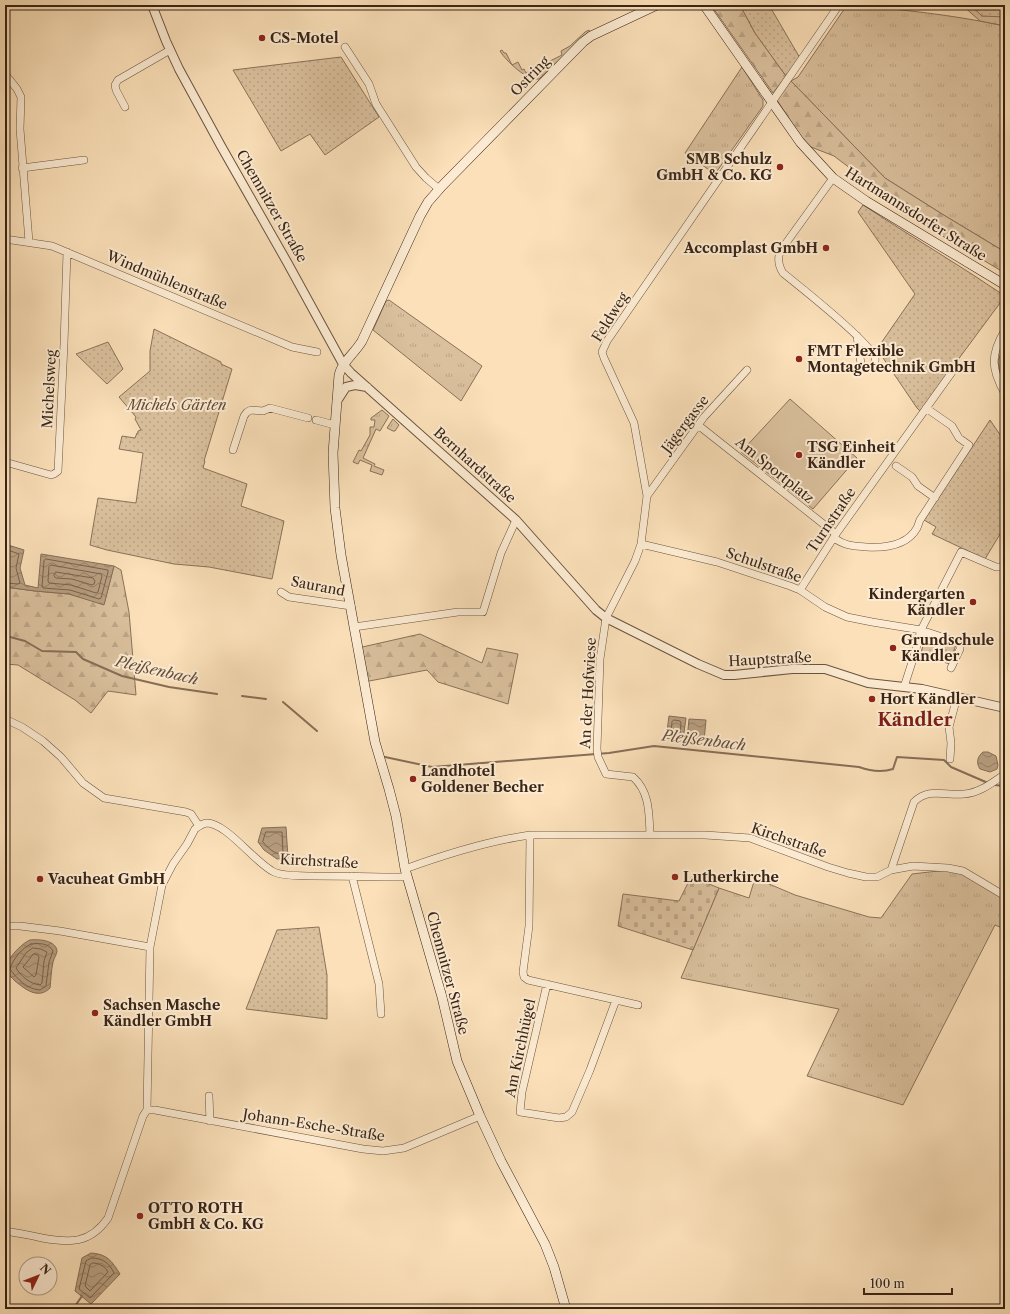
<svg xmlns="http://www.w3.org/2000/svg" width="1010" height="1314" font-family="'Libre Caslon Text',serif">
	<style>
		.grass { fill: url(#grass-tufts); stroke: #8a725a }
		.forest { fill: url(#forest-firs); stroke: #8a725a }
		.cemetery { fill: url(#cemetery-stones); stroke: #8a725a }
		.park { fill: url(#park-dots); stroke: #8a725a }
		.pitch { fill: #dac09d; stroke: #8a725a }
		.water { fill: url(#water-waves); stroke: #866e57 }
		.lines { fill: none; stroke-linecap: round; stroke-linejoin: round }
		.shore { stroke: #79624c; stroke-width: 1 }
		.stream { stroke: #866e57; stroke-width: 2 }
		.minor-casing { stroke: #6a533f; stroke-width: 8 }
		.tertiary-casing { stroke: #6a533f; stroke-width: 10 }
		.secondary-casing { stroke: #392416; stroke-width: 10 }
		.minor { stroke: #fcebd2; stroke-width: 7 }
		.tertiary { stroke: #fcebd2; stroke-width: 8 }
		.secondary { stroke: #fcebd2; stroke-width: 9 }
		.poi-dot { fill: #8f2418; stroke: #fcebd2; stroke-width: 1.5 }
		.labels { text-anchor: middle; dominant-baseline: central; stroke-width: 4; stroke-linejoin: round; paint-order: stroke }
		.poi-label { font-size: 14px; font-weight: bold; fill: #392416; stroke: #fcebd2; text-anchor: start }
		.street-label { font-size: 14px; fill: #392416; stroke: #fcebd2 }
		.park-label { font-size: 14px; font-style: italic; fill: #614b38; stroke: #fcebd2 }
		.water-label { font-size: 15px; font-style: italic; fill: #664f3c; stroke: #fcebd2 }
		.district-label { font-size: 18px; font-weight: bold; fill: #7a1f14; stroke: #fcebd2 }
	</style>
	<defs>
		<pattern id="grass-tufts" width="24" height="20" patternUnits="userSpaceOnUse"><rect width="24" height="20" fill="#dac09d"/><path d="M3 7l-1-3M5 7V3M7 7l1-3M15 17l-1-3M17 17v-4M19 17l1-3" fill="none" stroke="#bca586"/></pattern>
		<pattern id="forest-firs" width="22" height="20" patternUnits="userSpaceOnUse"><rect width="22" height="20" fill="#dac09d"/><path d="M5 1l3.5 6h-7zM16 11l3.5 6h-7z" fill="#bca586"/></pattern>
		<pattern id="cemetery-stones" width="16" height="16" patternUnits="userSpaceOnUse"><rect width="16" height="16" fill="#dac09d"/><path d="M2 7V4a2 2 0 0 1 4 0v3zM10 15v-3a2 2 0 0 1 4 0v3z" fill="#bca586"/></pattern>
		<pattern id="park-dots" width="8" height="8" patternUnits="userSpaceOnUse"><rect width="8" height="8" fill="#dac09d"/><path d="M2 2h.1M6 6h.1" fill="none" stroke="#bca586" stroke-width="1.8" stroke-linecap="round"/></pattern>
		<pattern id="water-waves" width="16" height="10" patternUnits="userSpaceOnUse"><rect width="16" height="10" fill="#b9a082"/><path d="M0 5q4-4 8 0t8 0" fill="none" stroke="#978269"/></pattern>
	</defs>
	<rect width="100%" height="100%" fill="#fbe0b9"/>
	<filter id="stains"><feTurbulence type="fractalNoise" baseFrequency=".005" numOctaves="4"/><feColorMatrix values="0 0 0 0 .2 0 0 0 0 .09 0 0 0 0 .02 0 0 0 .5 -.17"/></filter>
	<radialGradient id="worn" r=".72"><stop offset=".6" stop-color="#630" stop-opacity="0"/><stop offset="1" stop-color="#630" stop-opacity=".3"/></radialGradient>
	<path class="grass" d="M847,5C899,9 954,15 1005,26V252L942,214L885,178L791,81L798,77Z
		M589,30L590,32L581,39L539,79C527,81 506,61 500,51L502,50L504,53H506L512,65L518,62L522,70L524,69L526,73L562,55L561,51L570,46L585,32Z
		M742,67L763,100V106L715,174L685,153Z
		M389,300L482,366L461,401L373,330L386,301Z
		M1005,342V387L1001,380L998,361Z
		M382,410L389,416L380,431L376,429L363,458L375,464L374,466L384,470L382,475L370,471L372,465L360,460L358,464L353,462L359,450L361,451L370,435V427H374L375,420H371V418Z
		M393,419L399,425L395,431H393L387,428Z
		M947,870L963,874L1005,899V929L995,925L903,1105L807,1076L839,1009L681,978L719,888L749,898L755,878L795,895L869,917L881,918L912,874Z"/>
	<path class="forest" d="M711,5H740L755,33L786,76L773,93Z
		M962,5H1005V26L980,21Z
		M791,81L885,178L942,214L1005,252V273L929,228L834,156L806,145L777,100Z
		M114,566L121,570L129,612L136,695L108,691L91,713L75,700L18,665L5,664V587L35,591L69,594L104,604Z
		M420,634L482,663L487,648L518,654L508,704L438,682L427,670L364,682L358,648Z"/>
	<path class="cemetery" d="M691,877L719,888L693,950L618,926L623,894L679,901Z"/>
	<path class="park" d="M740,5H769L800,58L786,76L755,33Z
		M970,5H1005V17L982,16Z
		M341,57L379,117L325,155L310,134L281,151L233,70Z
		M863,205C910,236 958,264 1005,296L1003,299L920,411L917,408L877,349L915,294L858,212Z
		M154,329L221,362V364L232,369L204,461H205L203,468L247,484L241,506L284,521L272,579L209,567L174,564L107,550L90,545L98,498L136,503L143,453L119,449L122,436L135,438L137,433H138V431L141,430L135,419L136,417L119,397L150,371V351Z
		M108,342L123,369L107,384L76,354Z
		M990,420L1005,442V526L985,559L932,534L936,527L924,520Z
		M927,634L956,644L950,664L920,655Z
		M319,927L327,975V1019L246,1009L277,930Z"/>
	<path class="pitch" d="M790,399L857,458L813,509L741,452Z"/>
	<path class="water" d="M5,544L24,550L20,568L25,585L38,588L41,554L114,566L104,605L69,594L35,591L5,587Z
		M669,716L686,718L683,740L666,738Z
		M689,719L706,720L704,741L687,740Z
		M983,752H988L996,756L998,765L997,769L990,772L980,769C976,763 977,757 983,752Z
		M286,827L288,858L277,859L264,850L258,842L262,828Z
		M30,940C38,939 56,940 57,951C57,954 54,958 53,962C51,971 51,979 50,988C38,1000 25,989 15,981C12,978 8,974 6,971C3,962 22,943 30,940Z
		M91,1253C107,1254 112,1261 120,1274L91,1304L75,1291L82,1258Z"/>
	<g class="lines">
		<path class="shore" d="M5,549L19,554L16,568L20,583L18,584L5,583
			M46,559L108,570V572L101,598L99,599L70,590L43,588L42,586L44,561Z
			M51,565L101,574L102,576L98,592L96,593L71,585L49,583L48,581L49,567Z
			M56,572L93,578L95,581L94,584L92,585L72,579L56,578L54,576Z
			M674,720L680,721L681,723L680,734L679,736L672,735L671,733L672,722Z
			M266,832H282L283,854C275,855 268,848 263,842Z
			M31,944C39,943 49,943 53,951L49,962L46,986L40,990C27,989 17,979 10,969C13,959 22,948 31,944Z
			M33,948L41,949L47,952L44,961L42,983L40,985C30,984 21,976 16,968L26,953Z
			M34,954L38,955L39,957L36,975L34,977L23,967L31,957Z
			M92,1258C103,1258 110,1264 114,1273L90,1298L79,1289L86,1261Z
			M93,1263C99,1263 106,1267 108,1272L90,1291L85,1286L90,1265Z"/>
		<path class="stream" d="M5,636L10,637L25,641L42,651L76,652L83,659L122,676L169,687L217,694
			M242,696L266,699
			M283,702L317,731
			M385,757L432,767L609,753L654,746L859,767C870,771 881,773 893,769L897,757L944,760L951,767L988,783
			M994,785L1005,786
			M73,1309L82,1296"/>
		<defs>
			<path id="minor" d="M345,47L369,84L376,104L416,167L426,178L439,189
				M5,74L17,89L21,97L20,129L29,242
				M125,107L116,90L115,85L118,80L170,50
				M22,168L84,160
				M833,178L781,250C777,258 778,265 783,273C798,285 872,344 875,358C876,363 873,366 869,368L864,367L861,364L857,336
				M5,239L52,246L292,347L317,352
				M1005,330C990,355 991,369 1005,394
				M316,420L335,425
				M698,425L836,534
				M233,450L244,416L247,412L251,410L263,411L270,408L308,418
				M5,462L51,475L54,474L58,471L64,344L67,252
				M896,466L912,477L918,486L935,498
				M647,496L704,417L747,370
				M834,538C845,546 854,546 867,547C885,548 907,546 917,528C918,526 919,522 920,520L969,445L959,438L952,426L926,408
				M641,544L717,562L790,586L800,590L825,607L847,617L872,622L921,630L957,642L960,645V649L951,668
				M800,590L836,534L955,368
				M281,592L289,597L351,606
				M354,627L458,612H483L501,553L516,520
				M904,687L914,656L921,630L961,552L996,567H1000L1005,565
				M5,719L22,727L43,741L61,757L83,783L104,798L186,812L191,814L199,826
				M950,759L951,743L949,727L957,697
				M530,835L529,926L523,972L524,977L528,980L638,1005
				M650,835C649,814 650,792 633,777L606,774L598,757L597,749L600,659L606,618L635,561L641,544L647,496L634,423L604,358L602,352L607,341L839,5
				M405,869C446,854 488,841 530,835H705L750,838L828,867L848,873L866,877H877L891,870L913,866L948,868L963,871L1005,896
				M891,870L914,802C929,787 945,796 964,794C980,793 993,782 1005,774
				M352,876L379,984L381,1014
				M5,926H20L60,931L150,947
				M547,984L522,1092L520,1112L559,1118L566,1117L572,1112L590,1070L616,1000
				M209,1096L210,1121
				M147,1110H155L363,1149L383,1151L404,1148L480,1116
				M5,1231C17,1233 30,1235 42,1238C70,1243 90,1244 108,1218L143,1116L147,1110L150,947L162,885L173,864L187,844L195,829C199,826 202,824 206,823C226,822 255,863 274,872C285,877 301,875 313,876C343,876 372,877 402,877L407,875"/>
			<path id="tertiary" d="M152,5L166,41L179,69L221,146L287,262L343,364L351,373L516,520L596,610L606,618L698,664L724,675H734L792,669H825L868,683L922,689L1005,708
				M337,401L346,387L355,385L367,387"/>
			<path id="secondary" d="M704,5L800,142L833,178L866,201L1005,285
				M566,1309L554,1267L545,1244L501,1161L480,1116L457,1061L442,997L405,869L396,816L389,789L375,742L341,555L335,508L333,453L339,375C342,362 355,353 362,341L420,216L428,202L442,186L583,42L591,36L657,5"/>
		</defs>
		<use href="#minor" class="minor-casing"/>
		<use href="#tertiary" class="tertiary-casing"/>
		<use href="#secondary" class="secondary-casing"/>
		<use href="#minor" class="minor"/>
		<use href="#tertiary" class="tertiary"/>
		<use href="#secondary" class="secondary"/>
	</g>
	<g class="poi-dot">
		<circle cx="262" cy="38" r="4"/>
		<circle cx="780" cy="167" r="4"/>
		<circle cx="826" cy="248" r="4"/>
		<circle cx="799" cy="359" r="4"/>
		<circle cx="799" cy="455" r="4"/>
		<circle cx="973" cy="602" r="4"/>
		<circle cx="893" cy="648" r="4"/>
		<circle cx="872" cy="699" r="4"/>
		<circle cx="413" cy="779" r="4"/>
		<circle cx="675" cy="877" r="4"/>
		<circle cx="40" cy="879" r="4"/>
		<circle cx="95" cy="1013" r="4"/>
		<circle cx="140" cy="1216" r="4"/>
	</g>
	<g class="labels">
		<g class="poi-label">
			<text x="270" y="38">CS-Motel</text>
			<text x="772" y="159" text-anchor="end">SMB Schulz<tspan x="772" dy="16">GmbH &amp; Co. KG</tspan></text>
			<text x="818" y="248" text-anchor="end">Accomplast GmbH</text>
			<text x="807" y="351">FMT Flexible<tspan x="807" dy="16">Montagetechnik GmbH</tspan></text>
			<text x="807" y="447">TSG Einheit<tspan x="807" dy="16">Kändler</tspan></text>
			<text x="965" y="594" text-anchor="end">Kindergarten<tspan x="965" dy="16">Kändler</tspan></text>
			<text x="901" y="640">Grundschule<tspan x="901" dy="16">Kändler</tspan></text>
			<text x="880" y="699">Hort Kändler</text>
			<text x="421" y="771">Landhotel<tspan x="421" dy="16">Goldener Becher</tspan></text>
			<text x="683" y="877">Lutherkirche</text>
			<text x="48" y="879">Vacuheat GmbH</text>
			<text x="103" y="1005">Sachsen Masche<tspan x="103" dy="16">Kändler GmbH</tspan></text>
			<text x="148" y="1208">OTTO ROTH<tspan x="148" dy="16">GmbH &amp; Co. KG</tspan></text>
		</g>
		<g class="street-label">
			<text transform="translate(530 76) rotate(-46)">Ostring</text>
			<text transform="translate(272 206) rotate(60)">Chemnitzer Straße</text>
			<text transform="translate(916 214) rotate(32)">Hartmannsdorfer Straße</text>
			<text transform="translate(167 280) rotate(23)">Windmühlenstraße</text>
			<text transform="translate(610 317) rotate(-58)">Feldweg</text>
			<text transform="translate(49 389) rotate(-87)">Michelsweg</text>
			<text transform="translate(685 424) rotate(-53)">Jägergasse</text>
			<text transform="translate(475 465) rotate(42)">Bernhardstraße</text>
			<text transform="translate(775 470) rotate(39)">Am Sportplatz</text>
			<text transform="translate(831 520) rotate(-56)">Turnstraße</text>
			<text transform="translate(764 565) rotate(19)">Schulstraße</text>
			<text transform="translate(318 586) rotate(11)">Saurand</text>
			<text transform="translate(770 659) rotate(-3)">Hauptstraße</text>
			<text transform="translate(588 693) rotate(-87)">An der Hofwiese</text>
			<text transform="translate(789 840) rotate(19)">Kirchstraße</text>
			<text transform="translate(319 861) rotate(3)">Kirchstraße</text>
			<text transform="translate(448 973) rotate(75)">Chemnitzer Straße</text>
			<text transform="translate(520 1048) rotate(-78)">Am Kirchhügel</text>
			<text transform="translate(314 1125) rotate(9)">Johann-Esche-Straße</text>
		</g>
		<g class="park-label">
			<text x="177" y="405">Michels Gärten</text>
		</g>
		<g class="water-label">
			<text transform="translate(157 670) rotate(13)">Pleißenbach</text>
			<text transform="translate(704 740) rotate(7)">Pleißenbach</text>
		</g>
		<g class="district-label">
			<text x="915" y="720">Kändler</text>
		</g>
	</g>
	<rect width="1010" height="1314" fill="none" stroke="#fbe0b9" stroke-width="20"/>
	<rect x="6" y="6" width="998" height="1302" fill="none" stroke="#392416" stroke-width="2"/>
	<rect x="10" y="10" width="990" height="1294" fill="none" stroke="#392416"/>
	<g transform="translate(38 1276) rotate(47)"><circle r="19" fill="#fcebd2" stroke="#ae9b87"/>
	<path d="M0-3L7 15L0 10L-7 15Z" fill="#8f2418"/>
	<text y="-6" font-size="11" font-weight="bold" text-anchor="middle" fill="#392416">N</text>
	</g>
	<path d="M864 1288v6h88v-6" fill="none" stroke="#392416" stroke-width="2"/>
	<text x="870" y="1288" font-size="12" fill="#392416" stroke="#fcebd2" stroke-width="3" paint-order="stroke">100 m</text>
	<rect width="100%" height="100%" filter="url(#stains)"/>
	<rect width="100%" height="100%" fill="url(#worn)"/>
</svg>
